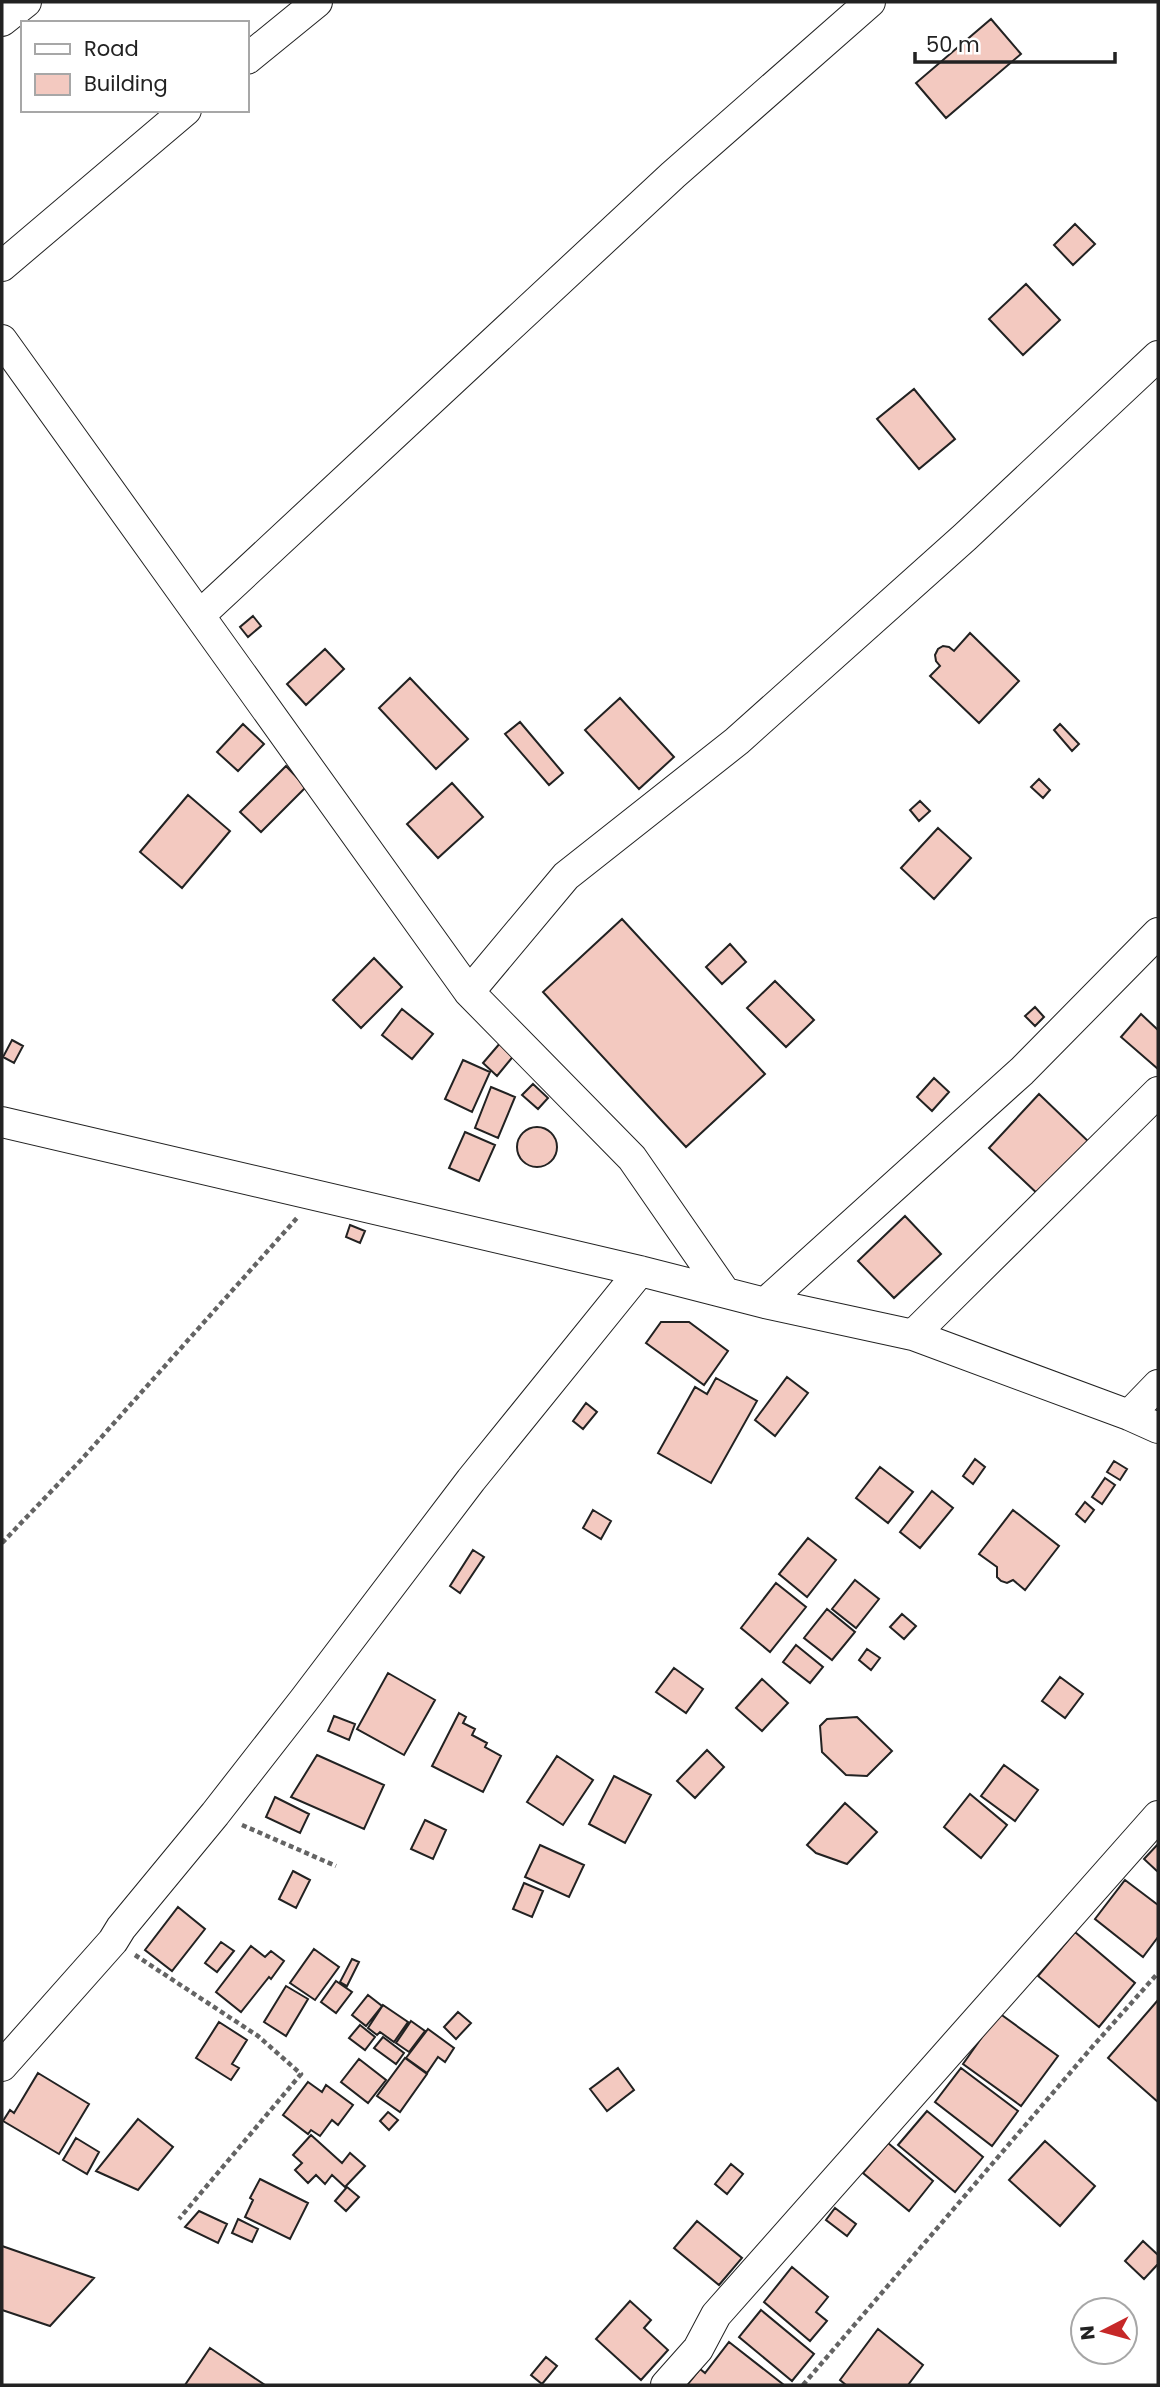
<svg xmlns="http://www.w3.org/2000/svg" width="1160" height="2387" font-family="Poppins,sans-serif">
	<style>
		.building { fill: #f3c9c0; stroke: #222; stroke-width: 2 }
		.lines { fill: none; stroke-linecap: round; stroke-linejoin: round }
		.minor-casing { stroke: #222; stroke-width: 32 }
		.path { stroke: #646464; stroke-width: 4.5; stroke-dasharray: 5 3.5; stroke-linecap: butt }
		.minor { stroke: #fff; stroke-width: 30 }
	</style>
	<rect width="100%" height="100%" fill="#fff"/>
	<path class="building" d="M991,19L1021,54L946,118L916,83Z
		M1075,224L1095,244L1073,265L1054,245Z
		M1026,284L1060,320L1023,355L989,319Z
		M914,389L955,439L919,469L877,419Z
		M253,616L261,626L248,637L240,627Z
		M970,633L1019,681L979,723L930,676L940,666L936,661L935,655L938,649L943,646L949,647L954,651Z
		M325,649L344,669L306,705L287,684Z
		M410,678L468,739L436,769L379,708Z
		M620,698L674,757L639,789L585,730Z
		M520,722L563,773L549,785L505,734Z
		M243,724L264,744L238,771L217,752Z
		M1060,724L1079,744L1072,751L1054,730Z
		M286,766L306,787L261,832L240,812Z
		M1039,779L1050,790L1043,798L1031,787Z
		M452,783L483,817L438,858L407,824Z
		M188,795L230,831L182,888L140,852Z
		M920,801L930,811L919,821L910,810Z
		M938,828L971,858L934,899L901,868Z
		M622,919L765,1074L686,1147L543,992Z
		M730,944L746,962L722,984L706,967Z
		M374,958L402,987L361,1028L333,1000Z
		M775,981L814,1020L786,1047L747,1008Z
		M1035,1007L1044,1017L1035,1026L1025,1016Z
		M402,1009L433,1034L412,1059L382,1035Z
		M1141,1014L1158,1030V1069L1121,1037Z
		M12,1040L23,1046L14,1063L3,1057Z
		M501,1042L515,1054L497,1076L483,1063Z
		M463,1060L490,1072L472,1112L445,1099Z
		M934,1078L949,1092L932,1111L917,1097Z
		M533,1084L548,1098L538,1109L522,1095Z
		M491,1087L515,1097L498,1138L475,1128Z
		M1039,1094L1091,1144L1041,1197L989,1148Z
		M517 1147a20 20 0 1 1 40 0a20 20 0 1 1-40 0Z
		M465,1132L495,1145L479,1181L449,1168Z
		M905,1216L941,1254L894,1298L858,1261Z
		M350,1225L365,1231L360,1243L346,1237Z
		M661,1322H689L728,1351L704,1385L646,1343Z
		M787,1377L808,1393L775,1436L755,1420Z
		M716,1378L757,1401L711,1483L658,1453L695,1387L707,1394Z
		M586,1403L597,1412L583,1429L573,1421Z
		M975,1459L985,1467L973,1484L963,1476Z
		M1114,1461L1127,1469L1120,1480L1107,1472Z
		M880,1467L913,1492L888,1523L856,1498Z
		M1105,1478L1115,1485L1102,1504L1092,1497Z
		M932,1491L953,1508L920,1548L900,1532Z
		M1085,1502L1094,1510L1085,1522L1076,1514Z
		M593,1510L611,1521L601,1539L583,1528Z
		M1013,1510L1059,1546L1025,1590L1013,1580L1007,1583L1001,1581L997,1577V1567L979,1554Z
		M808,1538L836,1560L807,1597L779,1574Z
		M473,1550L484,1557L460,1593L450,1586Z
		M855,1580L879,1599L856,1628L832,1609Z
		M776,1583L806,1607L770,1652L741,1628Z
		M827,1609L855,1632L832,1660L804,1638Z
		M902,1614L916,1626L904,1639L890,1627Z
		M796,1645L823,1667L810,1683L783,1662Z
		M867,1649L880,1658L871,1670L859,1660Z
		M674,1668L703,1689L686,1713L656,1692Z
		M388,1673L435,1700L404,1755L357,1729Z
		M1060,1677L1083,1694L1065,1718L1042,1701Z
		M762,1679L788,1703L762,1731L736,1708Z
		M459,1713L466,1717L463,1723L475,1729L472,1735L487,1743L485,1747L501,1756L483,1792L432,1766Z
		M334,1716L355,1724L349,1740L328,1731Z
		M857,1717L892,1751L867,1776L846,1775L822,1752L820,1726L827,1719Z
		M707,1750L724,1767L695,1798L677,1781Z
		M317,1755L384,1785L364,1829L291,1797Z
		M557,1756L593,1780L563,1825L527,1802Z
		M1004,1765L1038,1790L1015,1821L981,1796Z
		M614,1776L651,1795L625,1843L589,1824Z
		M970,1794L1007,1825L981,1858L944,1827Z
		M275,1797L309,1814L300,1833L266,1817Z
		M845,1803L877,1832L847,1864L816,1853L807,1845Z
		M425,1820L446,1830L433,1859L411,1849Z
		M1158,1844V1872L1144,1859Z
		M540,1845L584,1865L569,1897L525,1877Z
		M293,1871L310,1880L296,1908L279,1899Z
		M1125,1880L1158,1905V1937L1143,1957L1095,1919Z
		M524,1883L543,1891L532,1917L513,1909Z
		M178,1907L205,1929L172,1971L145,1950Z
		M1075,1932L1135,1983L1099,2027L1038,1976Z
		M221,1942L234,1951L217,1972L205,1963Z
		M251,1946L265,1957L271,1951L284,1961L271,1979L269,1977L241,2012L216,1992Z
		M314,1949L339,1967L315,2000L290,1983Z
		M352,1959L359,1962L347,1986L340,1982Z
		M336,1981L352,1992L336,2013L321,2002Z
		M286,1986L308,1999L286,2036L264,2022Z
		M368,1995L382,2006L366,2026L352,2015Z
		M1158,2000V2102L1108,2058Z
		M383,2005L408,2022L394,2042L380,2032L377,2035L368,2028Z
		M458,2012L471,2023L456,2039L444,2027Z
		M999,2013L1058,2056L1021,2106L963,2064Z
		M411,2021L425,2031L409,2052L396,2043Z
		M219,2022L247,2040L232,2064L239,2068L231,2080L196,2058Z
		M360,2025L375,2037L365,2050L349,2038Z
		M428,2029L454,2048L445,2062L438,2057L427,2073L406,2058Z
		M383,2037L404,2053L396,2064L374,2048Z
		M405,2058L427,2074L400,2112L377,2096Z
		M359,2059L386,2080L368,2103L341,2082Z
		M618,2068L634,2090L607,2111L590,2089Z
		M961,2068L1018,2111L992,2146L935,2102Z
		M38,2073L89,2104L59,2154L3,2121L10,2110L14,2113Z
		M308,2082L322,2092L326,2085L353,2105L338,2125L332,2120L320,2136L311,2130L308,2134L283,2115Z
		M927,2111L983,2157L955,2192L898,2145Z
		M388,2112L398,2120L389,2130L380,2121Z
		M138,2119L173,2147L138,2190L96,2171Z
		M311,2135L342,2163L350,2153L365,2166L345,2187L332,2175L325,2184L316,2175L308,2183L295,2170L302,2163L293,2155Z
		M76,2138L99,2152L87,2174L63,2160Z
		M1045,2141L1095,2186L1060,2226L1009,2180Z
		M888,2143L933,2181L909,2211L863,2173Z
		M731,2164L743,2174L727,2194L715,2184Z
		M260,2179L308,2203L290,2239L245,2217L253,2200L250,2198Z
		M347,2187L359,2197L346,2211L335,2201Z
		M835,2208L856,2224L847,2236L826,2220Z
		M199,2211L227,2224L218,2243L185,2227Z
		M238,2219L258,2229L252,2242L232,2233Z
		M697,2221L742,2258L719,2285L674,2248Z
		M1143,2241L1158,2255V2264L1144,2279L1125,2261Z
		M2,2246L94,2278L50,2326L2,2310Z
		M792,2267L828,2297L816,2312L827,2321L810,2341L764,2302Z
		M630,2301L651,2320L644,2328L668,2350L641,2380L596,2339Z
		M761,2310L814,2354L792,2381L739,2337Z
		M878,2329L923,2365L908,2385H846L840,2380Z
		M729,2342L784,2385H687L700,2369L705,2373Z
		M210,2348L265,2385H185Z
		M546,2357L557,2366L542,2384L531,2375Z"/>
	<g class="lines">
		<defs>
			<path id="minor" d="M2,21L26,2
				M247,59L317,2
				M2,266L186,110
				M2,340L469,992L632,1158L724,1291
				M200,615L673,175L870,2
				M469,992L566,876L737,741L965,537L1158,356
				M2,1122L640,1271L765,1303L913,1335L1129,1415L1158,1428
				M765,1303L1022,1071L1158,933
				M913,1335L1158,1092
				M1129,1415L1158,1385
				M2,2066L113,1941L121,1928L215,1814L304,1700L471,1480L640,1271
				M666,2385L698,2349L716,2315L1158,1816"/>
		</defs>
		<use href="#minor" class="minor-casing"/>
		<path class="path" d="M2,1543L81,1460L297,1218
			M242,1825L336,1866
			M135,1955L258,2036L301,2074L179,2219
			M803,2385L1093,2046L1158,1973"/>
		<use href="#minor" class="minor"/>
	</g>
	<rect width="1160" height="2387" fill="none" stroke="#222222" stroke-width="7"/>
	<rect x="21" y="21" width="228" height="91" fill="#ffffff" stroke="#a7a7a7" stroke-width="2"/>
	<rect x="35" y="44" width="35" height="10" fill="#ffffff" stroke="#a7a7a7" stroke-width="2"/>
	<text x="84" y="56" font-size="21" fill="#222222">Road</text>
	<rect x="35" y="74" width="35" height="21" fill="#f3c9c0" stroke="#a7a7a7" stroke-width="2"/>
	<text x="84" y="91" font-size="21" fill="#222222">Building</text>
	<g transform="translate(1104 2331) rotate(264)"><circle r="33" fill="#ffffff" stroke="#a7a7a7" stroke-width="2"/>
	<path d="M0-5L12 26L0 18L-12 26Z" fill="#c62828"/>
	<text y="-10" font-size="19" font-weight="bold" text-anchor="middle" fill="#222222">N</text>
	</g>
	<path d="M915 52v10h200v-10" fill="none" stroke="#222222" stroke-width="3.5"/>
	<text x="926" y="52" font-size="21" fill="#222222" stroke="#ffffff" stroke-width="5" paint-order="stroke">50 m</text>
</svg>
